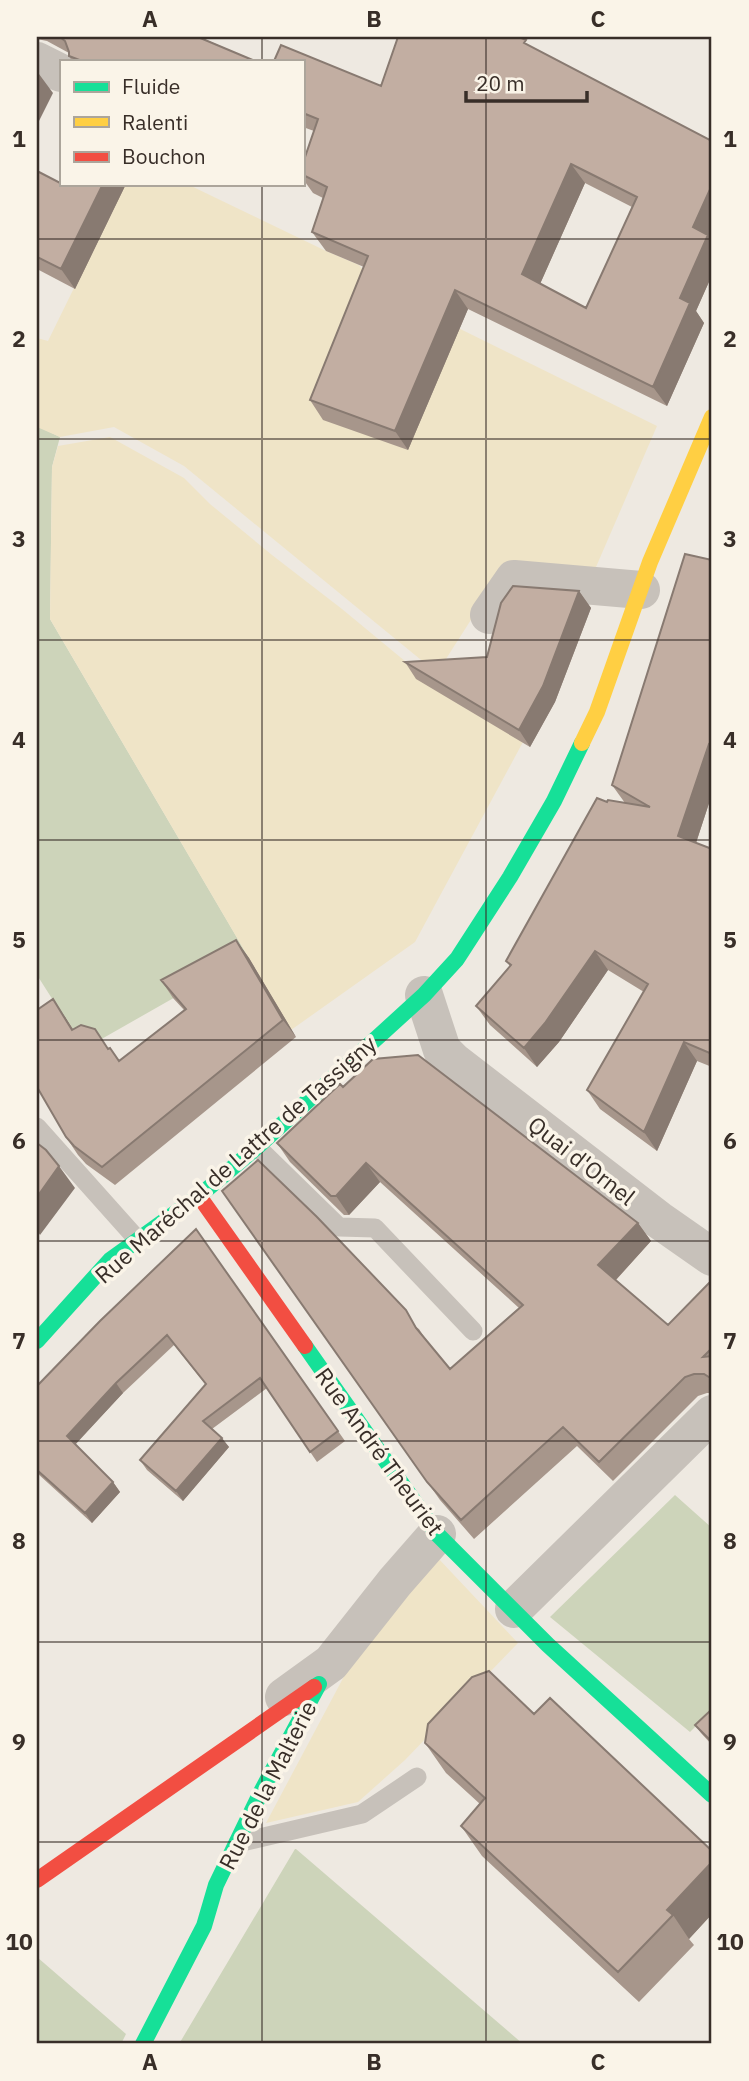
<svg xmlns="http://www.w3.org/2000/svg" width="749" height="2081" font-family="'IBM Plex Sans',sans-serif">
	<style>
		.green { fill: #cdd4ba }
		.sand { fill: #efe4c7 }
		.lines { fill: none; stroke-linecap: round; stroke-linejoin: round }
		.lane { stroke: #c7c1ba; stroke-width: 19 }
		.street { stroke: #c7c1ba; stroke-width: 38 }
		.fast { stroke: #16e098; stroke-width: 16 }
		.slow { stroke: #ffcf43; stroke-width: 16 }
		.jam { stroke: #f24e42; stroke-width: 16 }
		.wall { fill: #a7968b; fill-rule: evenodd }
		.shaded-wall { fill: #887a71 }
		.building { fill: #c2aea2; stroke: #887a71; stroke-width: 2; fill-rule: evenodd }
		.grid { fill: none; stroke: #382e28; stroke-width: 2; stroke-opacity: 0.55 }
		.labels { text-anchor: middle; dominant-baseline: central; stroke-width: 7; stroke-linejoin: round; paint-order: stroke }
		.street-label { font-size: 23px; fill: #382e28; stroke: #faf4e8 }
		.neatline { fill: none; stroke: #382e28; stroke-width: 2.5 }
		.grid-label { font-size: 23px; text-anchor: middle; font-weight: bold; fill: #382e28 }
	</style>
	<rect width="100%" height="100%" fill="#eee9e1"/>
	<path class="green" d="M37,426L60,437L52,467L50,619L249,958L207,979L84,1049L37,975Z
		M675,1495L712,1528V1710L690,1732L550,1617Z
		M295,1849H296L523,2044H179Z
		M37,1957L126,2034L121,2044H37Z"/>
	<path class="sand" d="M125,184H187L326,251L359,265L377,288L657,426L596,567L506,565L437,673L184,466L114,427L60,437L37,427V338L48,341Z
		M110,437L184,478L210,504L272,555L342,609L452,700L523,742L415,942L291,1030L50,619L52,467L58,446Z
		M437,1557L518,1643L405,1760L358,1802L266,1823L349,1667Z"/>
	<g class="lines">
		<path class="lane" d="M37,1127L137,1239
			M257,1147L339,1227L375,1228L473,1331
			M238,1843L362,1814L417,1777"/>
		<path class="street" d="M37,61L61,73
			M489,615L514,579L641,590
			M424,995L442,1050L453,1061L659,1220L712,1257
			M514,1609L712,1414
			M284,1697L331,1663L395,1582L437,1534"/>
		<path class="fast" d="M37,1341L110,1260L199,1196L257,1147L424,995L457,959L510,877L554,801L582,743
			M305,1346L437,1534L548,1645L712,1795
			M143,2044L204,1926L216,1885L262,1790L319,1684L314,1687"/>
		<path class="slow" d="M582,743L597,712L650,562L712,417"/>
		<path class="jam" d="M199,1196L305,1346
			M37,1880L314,1687"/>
	</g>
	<path class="wall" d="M37,37H203L202,38L255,61H72L69,56V53L47,41L37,39Z
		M530,46L712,141V234L710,238L712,241V275L696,311L704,323L667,406L468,309L408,450L323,420L310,400L364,267L326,251L312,232L323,198L313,193L303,179V163L314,131L303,127V61L381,86ZM585,183L632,207L586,308L540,284Z
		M37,171L64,185L126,184L75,289L37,269Z
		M712,560V794L696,843L712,849V1067L697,1061L657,1151L600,1109L587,1090L644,992L608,970L559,1042L537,1067L490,1025L476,1006L510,966L506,961L607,802L625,803L612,785Z
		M579,591L591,608L555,702L530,747L416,679L405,662L487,657Z
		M236,940L249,958L296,1037L115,1185L86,1164L78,1155L66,1137L65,1017L73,1029L120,1061L184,1010L173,998L161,980Z
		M343,1087L638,1223L651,1241L616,1280L668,1325L712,1280V1393H707L698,1396L613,1481L577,1446L474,1539L440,1500L222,1191L419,1329L424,1337L450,1369L519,1308L380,1182L349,1215H344L290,1162L277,1143Z
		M196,1229L345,1441L317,1462L267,1388L212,1429L229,1447L183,1501L147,1470L140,1460L206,1385L174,1345L123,1393L75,1444L113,1482L120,1492L92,1523L37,1473V1386Z
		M712,1709V1745L701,1733L695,1725Z
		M534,1714L712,1851V1914L689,1939L694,1945L639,2002L482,1856L461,1826L480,1804L446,1773L425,1743Z"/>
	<path class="shaded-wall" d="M39,74L53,93L37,125V79Z
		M571,164L585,183L536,293L522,274Z
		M103,184H126L75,289L61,269Z
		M712,185V234L710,238L712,241V275L696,311L704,323L667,406L653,387L680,298L693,227Z
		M455,290L468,309L408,450L395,431Z
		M579,591L591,608L555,702L530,747L519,730Z
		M709,744L712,748V794L692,855L678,836Z
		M236,940L249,958L296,1037L283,1020Z
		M595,951L608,970L559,1042L537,1067L524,1048Z
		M53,999L65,1017L84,1048L72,1030Z
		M684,1042L697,1061L657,1151L644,1132Z
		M366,1163L380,1182L349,1215L336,1196Z
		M59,1166L75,1188L40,1235L37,1230V1197Z
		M638,1223L651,1241L612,1284L598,1265Z
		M116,1383L123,1393L74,1446L67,1436Z
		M222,1438L229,1447L183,1501L176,1491Z
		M113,1482L120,1492L92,1523L85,1513Z
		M712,1862V1914L689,1939L673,1915L667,1910Z"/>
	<path class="building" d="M60,37H198L255,61H171L167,60L166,61H82L69,56V52L65,41Z
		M398,37H519L526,40L524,43L712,141V185L693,227L708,235L680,298L690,303L653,387L455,290L395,431L310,400L368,256L312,232L327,187L303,175V163L318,119L303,113V61H274L281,45L381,86ZM571,164L637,197L586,308L522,274Z
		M37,171L64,185L103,184L61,269L37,257Z
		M685,554L712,560V745L709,744L678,836L712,849V1054L684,1042L644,1132L587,1090L648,984L595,951L545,1023L524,1048L476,1006L511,965L506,961L597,798L607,802L608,800L650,807L612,785Z
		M513,586L579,591L543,686L519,730L405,662L487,657L501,603Z
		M236,940L283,1020L102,1167L74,1146L66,1137L37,1087V1010L53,999L72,1030L81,1025L95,1029L108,1049L110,1048L119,1061L186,1009L161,980Z
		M418,1055L638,1223L598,1265L668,1325L712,1280V1348L703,1357L712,1356V1379L704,1374H694L685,1377L599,1462L563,1427L461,1520L427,1482L222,1191L258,1160L317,1217L406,1310L416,1328L450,1369L523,1305L366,1163L336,1196H331L277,1143L340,1084L343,1087L373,1059Z
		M37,1143L46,1150L59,1166L37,1197Z
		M196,1229L338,1431L310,1452L260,1378L203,1421L222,1438L176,1491L140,1460L206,1384L167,1335L116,1383L67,1436L113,1482L85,1513L37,1470V1386L100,1321Z
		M489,1671L534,1714L550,1698L712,1851V1862L667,1910L673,1915L618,1972L461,1826L485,1798L425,1743L428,1724L472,1677Z
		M712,1709V1742L695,1725Z"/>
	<path class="grid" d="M262,37V61M486,37V2044M262,184V2044M37,239H712M37,439H712M37,640H712M37,840H712M37,1040H712M37,1241H712M37,1441H712M37,1642H712M37,1842H712"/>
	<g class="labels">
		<g class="street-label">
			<text transform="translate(235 1159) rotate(-41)">Rue Maréchal de Lattre de Tassigny</text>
			<text transform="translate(582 1160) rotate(38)">Quai d'Ornel</text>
			<text transform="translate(380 1451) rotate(54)">Rue André Theuriet</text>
			<text transform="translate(267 1785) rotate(-63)">Rue de la Malterie</text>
		</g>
	</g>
	<rect width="749" height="2081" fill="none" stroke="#faf4e8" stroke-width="77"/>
	<rect x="60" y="60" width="245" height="126" fill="#faf4e8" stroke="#aca59b" stroke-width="2"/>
	<rect x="74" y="82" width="35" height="10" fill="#16e098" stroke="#aca59b" stroke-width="2"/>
	<text x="122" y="94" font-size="21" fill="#382e28">Fluide</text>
	<rect x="74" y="117" width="35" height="10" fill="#ffcf43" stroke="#aca59b" stroke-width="2"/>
	<text x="122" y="130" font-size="21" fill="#382e28">Ralenti</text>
	<rect x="74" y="152" width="35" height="10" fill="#f24e42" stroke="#aca59b" stroke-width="2"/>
	<text x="122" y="164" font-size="21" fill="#382e28">Bouchon</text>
	<path d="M466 91v10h121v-10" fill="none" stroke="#382e28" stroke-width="3.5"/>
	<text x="476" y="91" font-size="21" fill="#382e28" stroke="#faf4e8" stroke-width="5" paint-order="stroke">20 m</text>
	<rect x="38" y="38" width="672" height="2004" class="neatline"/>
	<g class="grid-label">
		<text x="150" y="27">A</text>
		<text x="374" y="27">B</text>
		<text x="598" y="27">C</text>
		<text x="19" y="147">1</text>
		<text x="730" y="147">1</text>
		<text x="19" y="347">2</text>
		<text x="730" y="347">2</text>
		<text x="19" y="547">3</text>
		<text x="730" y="547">3</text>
		<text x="19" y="748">4</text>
		<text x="730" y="748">4</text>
		<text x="19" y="948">5</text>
		<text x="730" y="948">5</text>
		<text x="19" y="1149">6</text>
		<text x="730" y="1149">6</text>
		<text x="19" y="1349">7</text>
		<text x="730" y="1349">7</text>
		<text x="19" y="1549">8</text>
		<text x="730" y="1549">8</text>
		<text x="19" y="1750">9</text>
		<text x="730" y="1750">9</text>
		<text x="19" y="1950">10</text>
		<text x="730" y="1950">10</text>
		<text x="150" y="2070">A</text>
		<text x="374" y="2070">B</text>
		<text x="598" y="2070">C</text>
	</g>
</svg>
